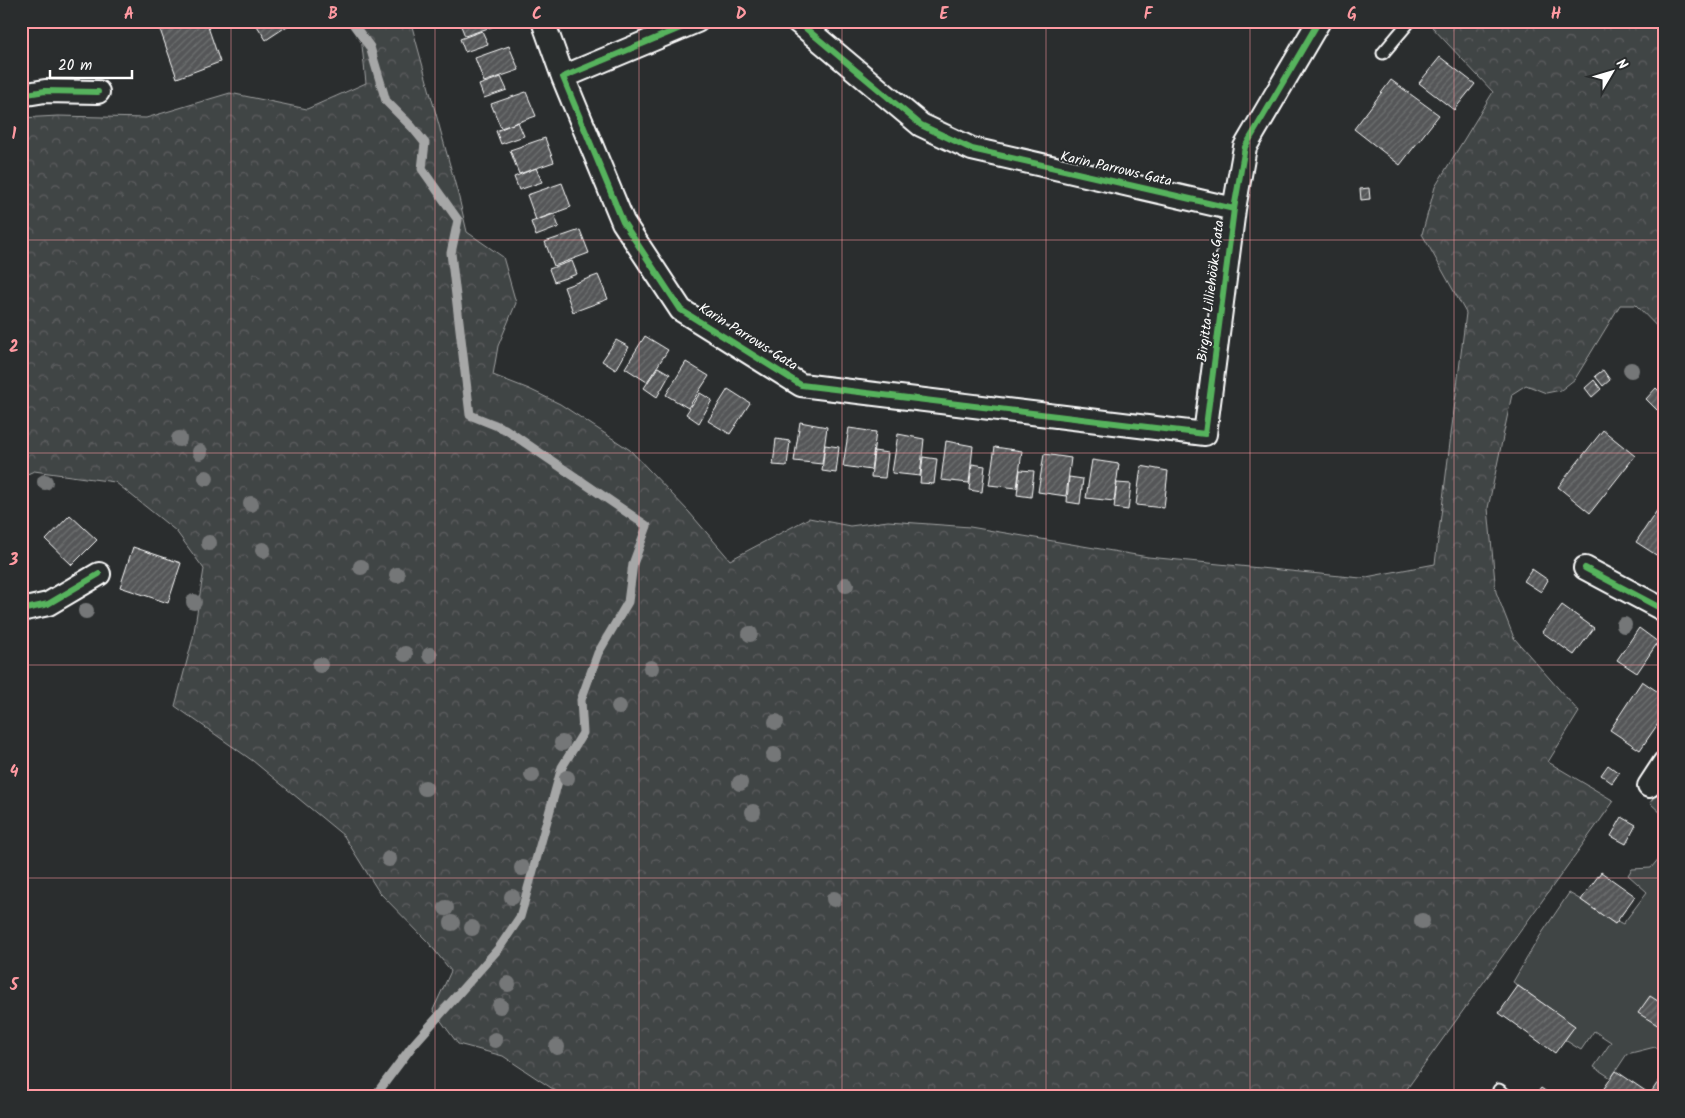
<svg xmlns="http://www.w3.org/2000/svg" width="1685" height="1118" font-family="Kalam,sans-serif">
	<style>
		.green { fill: #414445; stroke: #a0a2a2 }
		.forest { fill: url(#forest-crowns); stroke: #a0a2a2 }
		.lines { fill: none; stroke-linecap: round; stroke-linejoin: round }
		.stream { stroke: #a6a7a7; stroke-width: 9 }
		.building { fill: url(#building-hatch); stroke: #fff }
		.lane-casing { stroke: #fff; stroke-width: 15 }
		.street-casing { stroke: #fff; stroke-width: 26 }
		.lane { stroke: #2a2d2e; stroke-width: 11 }
		.street { stroke: #2a2d2e; stroke-width: 22 }
		.cycleway-casing { stroke: #2a2d2e; stroke-width: 9 }
		.cycleway { stroke: #56b35d; stroke-width: 6 }
		.tree { fill: #757778 }
		.grid { fill: none; stroke: #ff9aa2; stroke-width: 1; stroke-opacity: 0.55 }
		.labels { text-anchor: middle; dominant-baseline: central; stroke-width: 4; stroke-linejoin: round; paint-order: stroke }
		.street-label { font-size: 14px; fill: #fff; stroke: #2a2d2e }
		.neatline { fill: none; stroke: #ff9aa2; stroke-width: 2 }
		.grid-label { font-size: 16px; text-anchor: middle; font-weight: bold; fill: #ff9aa2 }
	</style>
	<defs>
		<pattern id="forest-crowns" width="20" height="18" patternUnits="userSpaceOnUse" patternTransform="scale(1.25)"><rect width="20" height="18" fill="#414445"/><path d="M2 6a3 3 0 1 1 6 0M12 15a3 3 0 1 1 6 0" fill="none" stroke="#5e6061"/></pattern>
		<pattern id="building-hatch" width="6" height="6" patternUnits="userSpaceOnUse" patternTransform="scale(1.25)"><rect width="6" height="6" fill="#555758"/><path d="M-1 1l2-2M0 6l6-6M5 7l2-2" fill="none" stroke="#6e7071"/></pattern>
	</defs>
	<rect width="100%" height="100%" fill="#2a2d2e"/>
	<filter id="ink" filterUnits="userSpaceOnUse"><feTurbulence type="fractalNoise" baseFrequency=".02" numOctaves="2"/><feDisplacementMap in="SourceGraphic" scale="10" xChannelSelector="R" yChannelSelector="G"/><feConvolveMatrix kernelMatrix="1 2 1 2 8 2 1 2 1" color-interpolation-filters="sRGB"/></filter>
	<g filter="url(#ink)">
		<path class="green" d="M1664,781V816L1650,803Z
			M1664,852V1053L1655,1047L1627,1054L1611,1078L1594,1067L1611,1042L1594,1031L1581,1050L1565,1040L1574,1026L1513,982L1538,939L1569,893L1581,900L1615,924L1617,921L1623,924L1647,892L1628,875L1632,869L1651,868Z"/>
		<path class="forest" d="M346,21H408L411,23L459,198L467,232L503,257L516,303L498,346L493,375L529,389L560,404L630,450L689,512L730,560L809,518L850,526L888,521L970,527L1148,557L1361,578L1435,564L1466,313L1422,234L1435,187L1493,92L1432,27L1436,21H1664V334L1636,305H1620L1575,379L1561,390L1546,393L1526,385L1512,394L1488,508L1496,592L1514,638L1579,712L1548,762L1614,801L1401,1097H565L503,1056L458,1044L433,1010L451,971L428,942L379,892L344,836L253,761L175,706L193,638L204,569L176,531L115,482L34,471L21,477V118L58,116L146,118L230,93L307,109L366,83L361,36Z"/>
		<g class="lines">
			<path class="stream" d="M351,21L370,47L386,101L412,127L425,143L422,169L458,220L451,253L470,415L505,429L647,526L633,564L628,602L598,653L581,700L583,733L562,767L520,917L499,948L413,1045L374,1097"/>
		</g>
		<path class="building" d="M157,21H206L220,62L177,78Z
			M254,21H295L266,40Z
			M459,21H499L500,24L465,36Z
			M482,31L488,44L465,52L460,39Z
			M509,46L519,70L484,82L475,58Z
			M1440,57L1475,84L1454,110L1419,83Z
			M501,77L507,90L484,98L479,85Z
			M1391,80L1439,115L1400,165L1354,129Z
			M526,92L536,116L501,128L491,104Z
			M518,122L524,136L501,144L496,131Z
			M545,138L554,162L519,174L510,150Z
			M536,168L542,182L519,190L514,177Z
			M562,183L571,207L536,220L527,195Z
			M1369,188L1370,199L1361,200L1360,189Z
			M554,214L559,227L536,236L531,222Z
			M580,230L589,253L554,266L545,242Z
			M572,261L577,274L554,282L549,269Z
			M598,275L608,299L573,312L564,287Z
			M645,336L668,350L647,382L625,368Z
			M616,340L629,347L616,370L602,361Z
			M686,362L709,376L688,408L666,395Z
			M658,367L670,374L657,397L644,388Z
			M1603,370L1610,380L1603,386L1595,376Z
			M1594,380L1601,389L1592,397L1585,388Z
			M1656,388L1664,396V403L1657,410L1646,399Z
			M728,389L750,403L730,434L708,421Z
			M700,393L712,400L699,423L686,414Z
			M800,422L827,427L822,464L794,461Z
			M849,428L876,432L871,470L843,466Z
			M1603,430L1635,456L1590,513L1558,487Z
			M898,434L924,439L920,476L892,473Z
			M776,439L790,441L787,466L773,465Z
			M946,441L973,446L969,483L941,480Z
			M825,445L839,447L836,473L822,471Z
			M995,447L1022,451L1017,488L989,485Z
			M874,451L888,453L885,478L871,477Z
			M1044,454L1071,458L1066,496L1038,492Z
			M923,457L937,459L934,484L920,483Z
			M1092,460L1119,464L1114,501L1086,498Z
			M972,464L985,466L982,492L969,490Z
			M1141,466L1168,471L1164,508L1136,505Z
			M1020,470L1034,471L1031,497L1017,495Z
			M1069,477L1083,479L1080,504L1067,502Z
			M1117,483L1131,484L1128,510L1114,508Z
			M1664,500V560L1636,542Z
			M70,515L97,540L72,565L46,540Z
			M133,547L181,563L168,603L120,587Z
			M1532,569L1548,580L1541,592L1524,581Z
			M1562,605L1594,628L1574,655L1542,632Z
			M1639,628L1658,642L1637,673L1617,660Z
			M1642,681L1664,696V715L1640,750L1610,730Z
			M1608,765L1619,773L1612,783L1601,775Z
			M1622,817L1636,825L1626,844L1611,836Z
			M1601,872L1635,896L1615,924L1581,900Z
			M1518,986L1575,1026L1555,1053L1499,1013Z
			M1650,996L1664,1005V1019L1659,1026L1638,1013Z
			M1616,1071L1650,1094L1664,1073V1097H1598Z
			M1541,1088L1554,1097H1534Z"/>
		<g class="lines">
			<defs>
				<path id="lane" d="M1383,53L1410,21
					M1499,1090L1508,1097"/>
				<path id="street" d="M543,21L563,77
					M697,21L563,77L623,222L681,310L801,385L1205,434L1234,209L1245,147L1319,21
					M797,21L921,125L972,149L1234,209
					M21,95L45,91L98,92
					M1585,568L1664,610
					M21,610L48,604L99,574
					M1649,786L1664,763"/>
			</defs>
			<use href="#lane" class="lane-casing"/>
			<use href="#street" class="street-casing"/>
			<use href="#lane" class="lane"/>
			<use href="#street" class="street"/>
			<defs>
				<path id="cycleway" d="M697,21L563,77L623,222L681,310L801,385L1205,434L1234,209L1245,147L1319,21
					M797,21L921,125L972,149L1234,209
					M21,95L45,91L98,92
					M1585,568L1664,610
					M21,610L48,604L99,574"/>
			</defs>
			<use href="#cycleway" class="cycleway-casing"/>
			<use href="#cycleway" class="cycleway"/>
		</g>
		<g class="tree">
			<circle cx="1631" cy="370" r="8"/>
			<circle cx="179" cy="439" r="8"/>
			<circle cx="200" cy="452" r="8"/>
			<circle cx="206" cy="478" r="8"/>
			<circle cx="45" cy="482" r="8"/>
			<circle cx="251" cy="504" r="8"/>
			<circle cx="209" cy="543" r="8"/>
			<circle cx="263" cy="550" r="8"/>
			<circle cx="361" cy="567" r="8"/>
			<circle cx="397" cy="575" r="8"/>
			<circle cx="846" cy="585" r="8"/>
			<circle cx="194" cy="602" r="8"/>
			<circle cx="86" cy="611" r="8"/>
			<circle cx="1624" cy="625" r="8"/>
			<circle cx="750" cy="634" r="8"/>
			<circle cx="405" cy="654" r="8"/>
			<circle cx="430" cy="655" r="8"/>
			<circle cx="320" cy="665" r="8"/>
			<circle cx="651" cy="668" r="8"/>
			<circle cx="619" cy="707" r="8"/>
			<circle cx="776" cy="722" r="8"/>
			<circle cx="562" cy="743" r="8"/>
			<circle cx="774" cy="755" r="8"/>
			<circle cx="532" cy="775" r="8"/>
			<circle cx="567" cy="778" r="8"/>
			<circle cx="740" cy="783" r="8"/>
			<circle cx="425" cy="788" r="8"/>
			<circle cx="753" cy="812" r="8"/>
			<circle cx="389" cy="859" r="8"/>
			<circle cx="522" cy="868" r="8"/>
			<circle cx="512" cy="897" r="8"/>
			<circle cx="834" cy="899" r="8"/>
			<circle cx="446" cy="908" r="8"/>
			<circle cx="1422" cy="921" r="8"/>
			<circle cx="452" cy="923" r="8"/>
			<circle cx="472" cy="928" r="8"/>
			<circle cx="508" cy="984" r="8"/>
			<circle cx="500" cy="1006" r="8"/>
			<circle cx="495" cy="1040" r="8"/>
			<circle cx="557" cy="1047" r="8"/>
		</g>
	</g>
	<path class="grid" d="M231,21V1097M435,21V1097M639,21V1097M842,21V1097M1046,21V1097M1250,21V1097M1454,21V1097M21,240H1664M21,453H1664M21,665H1664M21,878H1664"/>
	<g class="labels">
		<g class="street-label">
			<text transform="translate(1116 169) rotate(13)">Karin Parrows Gata</text>
			<text transform="translate(1211 291) rotate(-83)">Birgitta Lilliehööks Gata</text>
			<text transform="translate(748 337) rotate(32)">Karin Parrows Gata</text>
		</g>
	</g>
	<rect width="1685" height="1118" fill="none" stroke="#2a2d2e" stroke-width="55"/>
	<g transform="translate(1612 72) rotate(52)" stroke="#2a2d2e" stroke-width="4" paint-order="stroke">
	<path d="M0-4L9 19L0 12L-9 19Z" fill="#ffffff"/>
	<text y="-8" font-size="14" font-weight="bold" text-anchor="middle" fill="#ffffff">N</text>
	</g>
	<path d="M50 70v8h82v-8" fill="none" stroke="#ffffff" stroke-width="2.5"/>
	<text x="58" y="70" font-size="15" fill="#ffffff" stroke="#2a2d2e" stroke-width="4" paint-order="stroke">20 m</text>
	<rect x="28" y="28" width="1630" height="1062" class="neatline"/>
	<g class="grid-label">
		<text x="129" y="19">A</text>
		<text x="333" y="19">B</text>
		<text x="537" y="19">C</text>
		<text x="741" y="19">D</text>
		<text x="944" y="19">E</text>
		<text x="1148" y="19">F</text>
		<text x="1352" y="19">G</text>
		<text x="1556" y="19">H</text>
		<text x="14" y="139">1</text>
		<text x="14" y="352">2</text>
		<text x="14" y="565">3</text>
		<text x="14" y="777">4</text>
		<text x="14" y="990">5</text>
	</g>
</svg>
